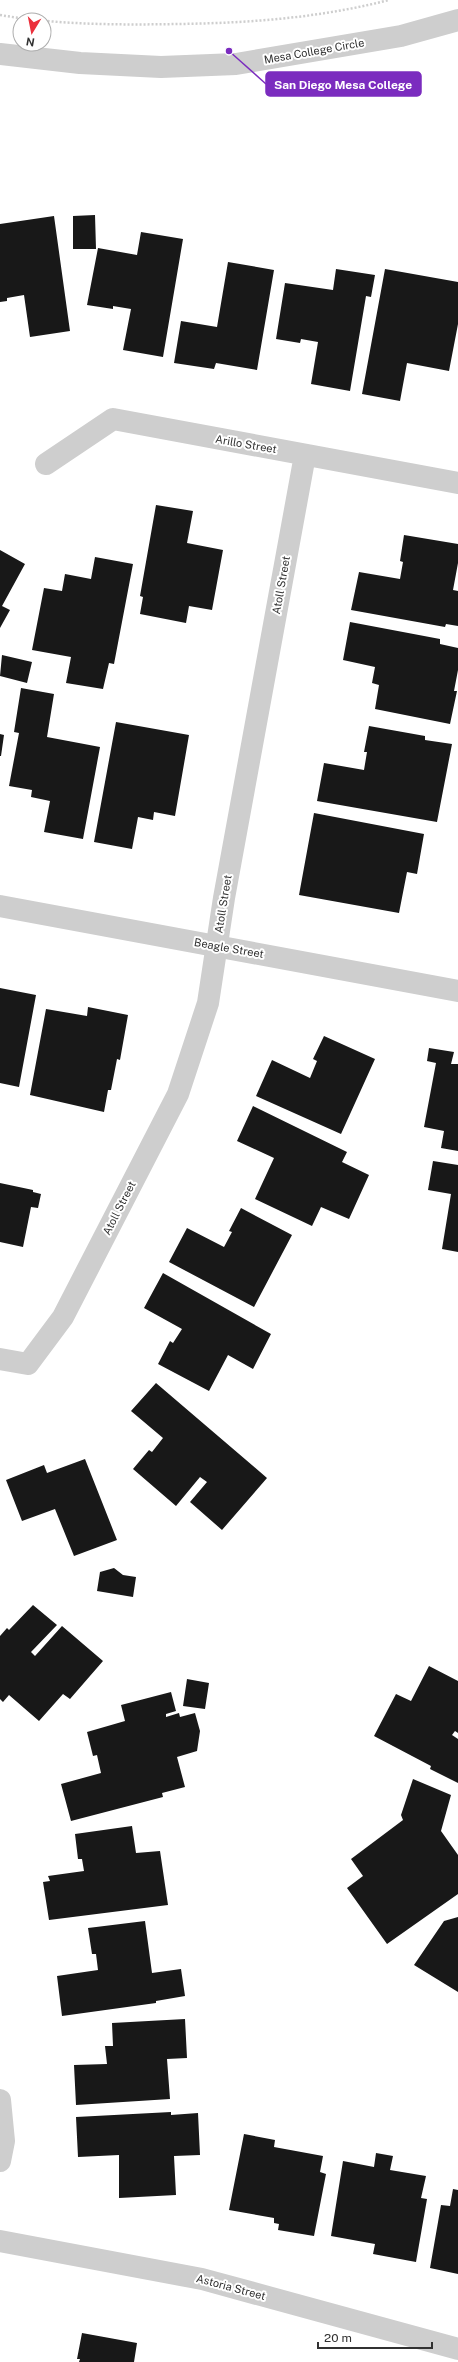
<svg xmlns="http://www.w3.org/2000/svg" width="458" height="2362" font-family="'Public Sans',sans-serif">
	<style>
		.building { fill: #181818 }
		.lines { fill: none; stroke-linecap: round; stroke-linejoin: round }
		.path { stroke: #cecece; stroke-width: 2.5; stroke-dasharray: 2 2; stroke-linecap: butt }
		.minor { stroke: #cecece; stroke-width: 22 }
		.tertiary { stroke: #cecece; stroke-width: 22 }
		.labels { text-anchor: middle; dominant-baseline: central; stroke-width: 4; stroke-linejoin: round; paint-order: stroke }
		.street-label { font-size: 11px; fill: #313131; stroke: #fff }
		.leader { fill: none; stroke: #7b2cbf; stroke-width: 1.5 }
		.callout-dot { fill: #7b2cbf; stroke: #fff; stroke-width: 1.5 }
		.callout { fill: #7b2cbf; stroke: #7b2cbf; stroke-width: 1.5 }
		.callout-label { font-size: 12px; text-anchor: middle; font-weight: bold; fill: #fff }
	</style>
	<rect width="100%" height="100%" fill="#fff"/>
	<path class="building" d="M95,215L96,249H73V216Z
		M54,216L70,331L30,337L24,295L7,298V301L0,302V224Z
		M141,232L183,239L163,357L123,350L131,309L113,306V309L87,305L98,248L137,255Z
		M228,262L274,270L257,370L216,363L214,369L174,363L181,321L217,327Z
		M336,269L375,275L371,297L366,296L350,391L311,384L318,342L301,339L300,343L276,339L285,283L333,290Z
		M385,269L458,282V324L449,371L407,363L400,401L362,394Z
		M156,505L193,511L187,543L223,550L212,610L189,606L186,623L140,614L143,597L140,596Z
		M404,535L458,544V563L453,590L458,591V626L446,624L445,627L351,610L359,572L400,579L403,562L400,561Z
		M0,550L25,564L2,606L10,610L0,628Z
		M95,557L133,564L114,664L109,663L103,689L66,683L71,657L32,650L44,588L62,591L65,574L91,579Z
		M350,622L440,639V644L458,648V670L454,691H457L450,724L375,709L379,685L372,683L375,667L343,660Z
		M2,655L32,662L27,683L0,676Z
		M21,688L54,694L47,737L100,747L83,839L44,832L50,801L31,797L32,790L9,786L19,733L14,732Z
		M116,722L189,735L175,816L154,812L153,820L138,817L132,849L94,842Z
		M369,726L425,736V740L452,744L437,822L317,801L324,763L364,770L367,752H364Z
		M0,734L4,735L1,756H0Z
		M314,813L424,834L417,874L407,872L399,913L299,895Z
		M0,988L36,995L19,1087L0,1083Z
		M88,1007L128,1015L120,1060L117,1059L111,1090H108L104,1112L30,1095L46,1009L87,1016Z
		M324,1036L375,1059L341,1134L256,1096L272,1060L310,1078L317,1061L313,1059Z
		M429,1048L454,1052L451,1064H458V1151L441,1148L444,1131L424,1127L436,1063L427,1061Z
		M253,1106L347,1152L342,1162L369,1175L349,1219L321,1207L312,1226L255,1199L274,1158L237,1141Z
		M433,1161L458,1165V1252L442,1249L451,1194L428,1190Z
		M0,1183L33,1190V1192L41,1194L38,1208L31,1207L23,1247L0,1242Z
		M241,1208L292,1235L254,1307L169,1262L187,1228L224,1247L232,1232L229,1231Z
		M163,1273L271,1334L253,1369L228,1355L209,1391L158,1364L170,1341L173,1343L182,1329L144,1308Z
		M156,1383L267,1478L222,1530L190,1502L207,1482L200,1477L176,1506L133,1469L149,1450L152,1452L163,1438L131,1411Z
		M85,1459L117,1540L74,1556L55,1509L22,1521L6,1480L44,1465L47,1473Z
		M114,1568L123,1575L136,1577L133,1597L97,1591L100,1572Z
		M33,1605L57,1625L31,1652L35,1656L62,1626L103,1661L70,1699L63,1694L39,1721L9,1695L3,1702L0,1699V1636L7,1628L9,1630Z
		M429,1666L458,1681V1733L455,1731L452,1735L458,1739V1783L430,1769L431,1766L374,1736L396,1694L411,1701Z
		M187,1679L209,1683L205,1709L183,1706Z
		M171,1692L176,1711L166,1714V1717L179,1713L180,1717L195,1713L200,1731L197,1751L177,1757L185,1787L162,1793L163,1797L71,1821L61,1784L101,1773L97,1755L93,1756L87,1732L125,1721L121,1705Z
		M413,1779L451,1795L441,1831L458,1855V1894L387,1944L347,1888L363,1876L351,1859L403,1820L401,1815Z
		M132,1826L136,1853L160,1851L168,1905L49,1920L43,1882L50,1881L48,1876L84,1871L82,1859H78L75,1834Z
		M458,1917V1992L414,1965L444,1921Z
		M145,1921L152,1973L181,1969L185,1996L156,2001V2003L62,2016L57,1976L98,1970L96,1954H92L88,1928Z
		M185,2019L187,2058L167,2059L170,2099L76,2105L74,2065L107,2064L105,2046H113L112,2023Z
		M171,2112V2115L198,2113L200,2155L174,2156L176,2195L119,2198V2155L78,2157L76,2117Z
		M244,2134L275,2140L274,2147L323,2156L320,2172L326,2174L314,2236L278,2230L279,2224L274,2223V2218L229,2210Z
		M376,2153L393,2156L390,2170L426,2176L421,2198L427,2199L416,2262L373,2254L375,2244L331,2236L343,2161L374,2167Z
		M453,2189L458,2190V2274L430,2268L441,2205L450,2206Z
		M82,2333L137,2343L134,2362H79L80,2359H77Z"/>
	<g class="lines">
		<path class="path" d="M0,15C59,25 119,25 178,24C249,23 319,18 389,0"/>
		<path class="minor" d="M46,464L113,419L458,483
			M0,1359L28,1364L63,1317L178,1094L208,1003L224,898L305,455
			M0,2100L4,2141L0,2161
			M0,2241L202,2279L458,2349"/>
		<path class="tertiary" d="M0,54L80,63L161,67L236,64L401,36L458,20
			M0,906L458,991"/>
	</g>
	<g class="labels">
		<g class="street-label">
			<text transform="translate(314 51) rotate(-10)">Mesa College Circle</text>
			<text transform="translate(246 444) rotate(10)">Arillo Street</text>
			<text transform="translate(281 585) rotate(-80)">Atoll Street</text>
			<text transform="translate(223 904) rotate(-81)">Atoll Street</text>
			<text transform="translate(229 948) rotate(10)">Beagle Street</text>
			<text transform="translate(119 1208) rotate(-63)">Atoll Street</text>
			<text transform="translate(231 2287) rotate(15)">Astoria Street</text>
		</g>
	</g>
	<path class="leader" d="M229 51L266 84"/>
	<circle class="callout-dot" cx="229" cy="51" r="4"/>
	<rect class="callout" x="266" y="72" width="155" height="24" rx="4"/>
	<g class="callout-label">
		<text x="343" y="89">San Diego Mesa College</text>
	</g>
	<g transform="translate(32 32) rotate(190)"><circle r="19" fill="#ffffff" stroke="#adadad"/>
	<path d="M0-3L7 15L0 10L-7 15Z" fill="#eb303c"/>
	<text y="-6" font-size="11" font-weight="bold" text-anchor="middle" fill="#313131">N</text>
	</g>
	<path d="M318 2342v6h114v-6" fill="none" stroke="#313131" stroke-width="2"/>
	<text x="324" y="2342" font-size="12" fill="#313131" stroke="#ffffff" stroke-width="3" paint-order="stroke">20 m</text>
</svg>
